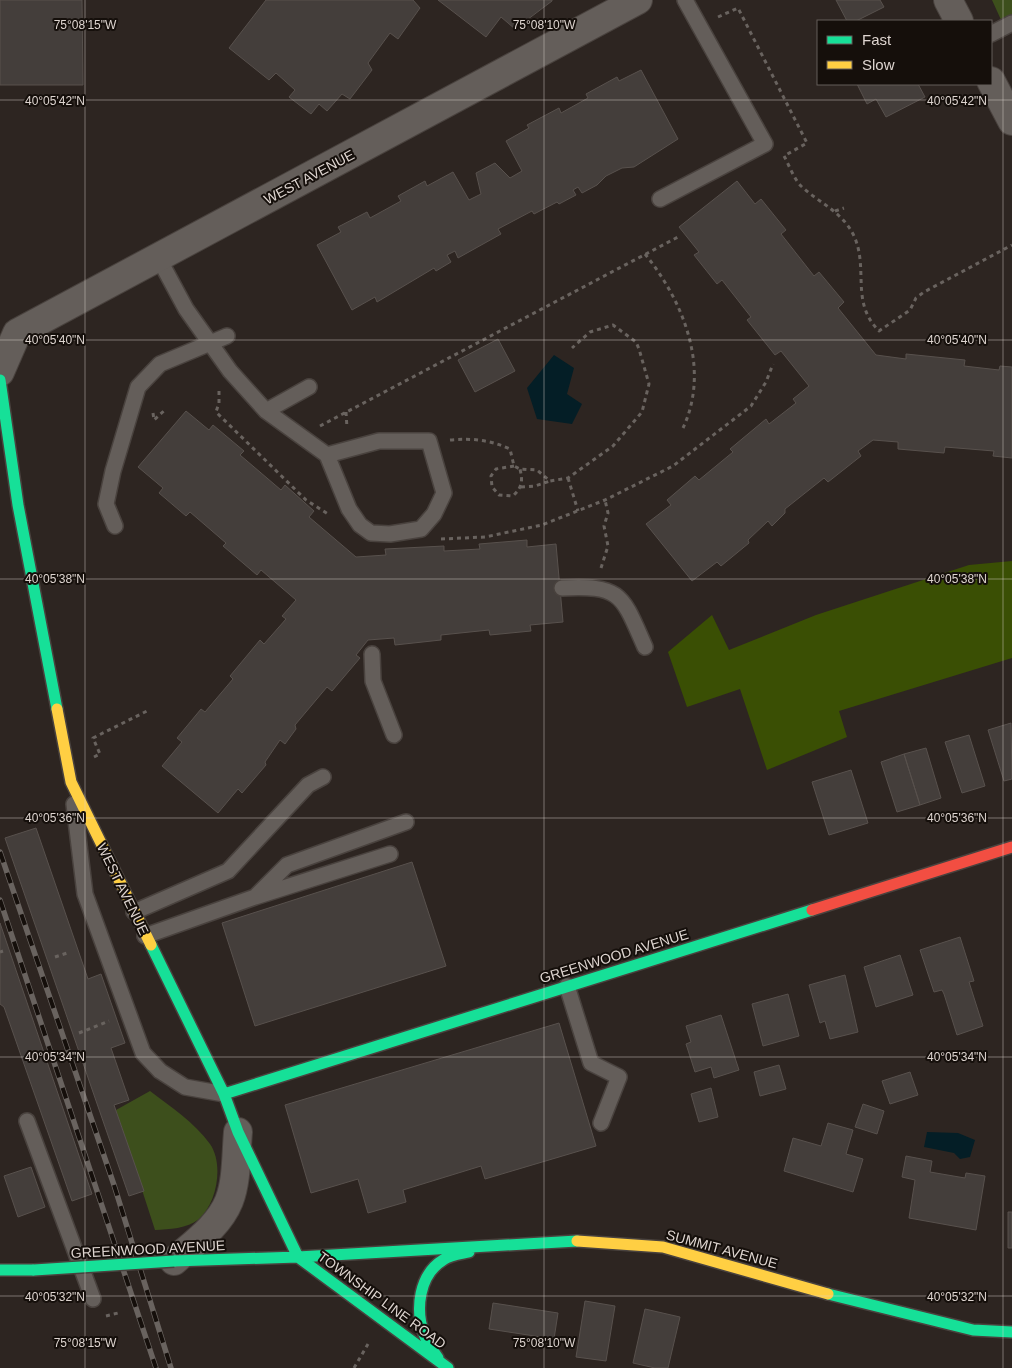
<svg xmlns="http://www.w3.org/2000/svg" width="1012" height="1368" font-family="Helvetica,sans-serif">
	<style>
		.green { fill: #3d4f1c }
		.forest { fill: #3a4f04 }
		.water { fill: #041e26 }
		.building { fill: #443e3b; stroke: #58514d }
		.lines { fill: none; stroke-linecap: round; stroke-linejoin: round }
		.lane-casing { stroke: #49423e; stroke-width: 18 }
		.street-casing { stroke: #49423e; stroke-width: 30 }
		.fast-casing { stroke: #49423e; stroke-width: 14 }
		.slow-casing { stroke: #49423e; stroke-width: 14 }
		.jam-casing { stroke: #49423e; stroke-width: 14 }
		.path { stroke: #69635f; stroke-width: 3; stroke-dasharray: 4 4; stroke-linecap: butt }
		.lane { stroke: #645e5a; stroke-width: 15 }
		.street { stroke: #645e5a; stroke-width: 28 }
		.fast { stroke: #16e098; stroke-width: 11 }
		.slow { stroke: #ffcf43; stroke-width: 11 }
		.jam { stroke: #f24e42; stroke-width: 11 }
		.rail-casing { stroke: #69635f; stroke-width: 5.5 }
		.rail { stroke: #150f0b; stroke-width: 4; stroke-dasharray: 11; stroke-linecap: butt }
		.fast-bridge-casing { stroke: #49423e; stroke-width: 14; stroke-linecap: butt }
		.fast-bridge { stroke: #16e098; stroke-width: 11 }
		.ticks { fill: none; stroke: #ded5d0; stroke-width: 1; stroke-opacity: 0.45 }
		.labels { text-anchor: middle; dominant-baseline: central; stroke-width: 4; stroke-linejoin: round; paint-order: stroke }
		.street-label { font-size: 14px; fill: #ded5d0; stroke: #150f0b }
		.ticks-label { font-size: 12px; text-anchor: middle; fill: #ded5d0; stroke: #150f0b; stroke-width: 4; stroke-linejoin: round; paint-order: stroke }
	</style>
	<rect width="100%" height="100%" fill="#2d2521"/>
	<path class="green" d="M992,0H1012V16L1002,22Z
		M150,1091C171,1107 194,1122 210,1144C224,1164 217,1203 199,1219C187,1229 169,1229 155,1230L116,1110Z"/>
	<path class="forest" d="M1012,561V658L839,711L847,737L767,770L740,689L687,707L668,652L712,615L729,650L816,615L969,565Z"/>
	<path class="water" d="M554,355L574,368L567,394L582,404L572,424L537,419L527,388Z
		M927,1132L958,1133L975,1140L970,1157L960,1159L954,1153L924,1147Z"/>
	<path class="building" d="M0,0H82L83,85H0Z
		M266,0H413L420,8L398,39L390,33L368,63L372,70L350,99L342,94L327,111L319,104L311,114L289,97L295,90L276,73L269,80L229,48Z
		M438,0H552V1L515,29L501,17L486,37Z
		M836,0H880L884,7L856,21H847Z
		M641,70L678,139L634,167L622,168L606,176L597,185L582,193L578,187L573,190L576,195L559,204L557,202L534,214L532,211L498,229L501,234L458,258L455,251L447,255L451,262L436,271L434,268L377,302L375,297L352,310L317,245L341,232L338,227L367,212L370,218L401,201L398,196L425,181L427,186L453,172L469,200L481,194L476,173L495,163L510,178L522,171L506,141L529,128L527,125L559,108L561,113L588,98L586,94L617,77L619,81Z
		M857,84H918L925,97L886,117L876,99L867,104Z
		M737,181L755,204L761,199L786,230L781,234L814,276L819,272L844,302L838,308L876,355L906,359V354L965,360L964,366L999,370L1000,366L1012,367V458L993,456L994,451L945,447L944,453L898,449V442L873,440L858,451L861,456L828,482L824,478L785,509V513L772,526L768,521L748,540L749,543L721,566L717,562L692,581L646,524L671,505L667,500L695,476L699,480L733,452L730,449L766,419L769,424L796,403L793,399L809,386L781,351L775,355L747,320L751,317L722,280L717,284L694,255L699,252L679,227Z
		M498,339L515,371L475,392L458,360Z
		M186,411L209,430L213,425L244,451L240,455L281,490L285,485L314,511L309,517L356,557L386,555L385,549L444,546V551L480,549L479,544L527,540V547L556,544L563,622L530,625L531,631L490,635L489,630L441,635V640L395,645L394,638L368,640L356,655L360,658L332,691L327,687L295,725L296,729L285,744L280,740L265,762L266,765L242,793L238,789L218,813L162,766L182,742L177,738L201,709L205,712L233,679L230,676L260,640L264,644L286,619L282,616L296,600L261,570L257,575L223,546L226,543L190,512L186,516L159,493L163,488L138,467Z
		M1011,723L1012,779L1004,781L988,730Z
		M969,735L985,786L962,793L945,742Z
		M926,748L941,798L920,805L904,754Z
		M904,754L920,805L897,812L881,762Z
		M851,770L868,823L829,835L812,782Z
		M36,828L88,979L101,974L125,1043L111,1048L129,1100L114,1105L144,1191L129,1196L5,838Z
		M412,862L446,966L255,1026L222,923Z
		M0,923L92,1194L72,1201L4,1007L0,1004Z
		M960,937L974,981L969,982L983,1026L957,1035L944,994L942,990L934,992L920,950Z
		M900,955L913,995L876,1007L864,967Z
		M845,975L858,1032L830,1039L825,1021L820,1023L809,985Z
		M788,994L799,1036L763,1046L752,1004Z
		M721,1015L739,1070L714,1078L711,1067L695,1072L686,1044L691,1042L686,1026Z
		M559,1023L596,1146L485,1179L481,1166L403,1190L406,1202L368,1213L358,1179L311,1193L285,1105Z
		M779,1065L786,1089L760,1096L754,1072Z
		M910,1072L918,1095L890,1104L882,1081Z
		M711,1088L718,1117L699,1122L691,1094Z
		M863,1104L884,1111L877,1134L855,1127Z
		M828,1123L853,1130L846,1154L863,1159L853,1192L784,1171L793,1138L821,1146Z
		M906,1156L932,1161L930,1172L965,1178L966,1173L985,1176L976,1230L909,1218L915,1180L902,1177Z
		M31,1167L45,1207L18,1217L4,1176Z
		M1008,1212H1012V1248H1008Z
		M585,1301L615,1306L606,1361L576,1357Z
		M493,1303L558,1313L554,1339L489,1329Z
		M645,1309L680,1317L668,1368H655L633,1363Z"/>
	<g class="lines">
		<defs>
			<path id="lane" d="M991,34L1012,23
				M660,199L765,144L685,0
				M158,257L186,309L230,371L266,411L327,455L349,509L360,525L371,533L390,534L421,529L434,514L444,493L429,441H379L327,455
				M266,411L309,387
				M115,526L106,504L113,471L138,387L160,364L227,336
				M562,588C622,585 622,595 645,647
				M372,654L373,681L394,735
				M74,804L85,894L143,1053L160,1071L185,1087L224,1094
				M257,895L287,865L406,822
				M134,912L228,871L308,785L323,777
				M145,936L255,897L390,854
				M567,986L591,1063L619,1077L601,1123
				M27,1121L93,1299"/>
			<path id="street" d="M948,0L959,21
				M991,81L1012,121
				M0,372L17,333L638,0
				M174,1261C193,1244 219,1226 229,1201C237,1181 236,1154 238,1132"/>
			<path id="fast" d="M0,380L18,505L57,709
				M151,945L224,1094L238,1132L298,1257L448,1368
				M224,1094L812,910
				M174,1261L298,1257L577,1241
				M0,1270H34
				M828,1294L973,1330L1012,1332
				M438,1358C433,1350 427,1343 424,1334C415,1309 419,1275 443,1260C450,1255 460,1254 469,1252"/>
			<path id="slow" d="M57,709L71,782L151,945
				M577,1241L663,1247L828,1294"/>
			<path id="jam" d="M812,910L1012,847"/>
		</defs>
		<use href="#lane" class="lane-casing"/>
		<use href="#street" class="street-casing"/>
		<use href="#fast" class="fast-casing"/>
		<use href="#slow" class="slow-casing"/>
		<use href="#jam" class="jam-casing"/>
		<path class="path" d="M718,17L738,8L807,143L784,156C789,165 794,179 801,186C819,203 843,212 854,236C869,269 850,302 879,331L910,310L916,298L924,292L1012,245
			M835,211L844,208
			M645,254C683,301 711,368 683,428
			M219,391V403L216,412L306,500L328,514
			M346,412L347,428
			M153,413L154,420L166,409
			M320,426L680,236
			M450,440C473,438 490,440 510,449L514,466L520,469L537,470L550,481L568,478L613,446L642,412L649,384L639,349L636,342L613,325L590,332L572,348
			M514,466L496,469L491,476L492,487L499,495L513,496C522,487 523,482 520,469
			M568,478L578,511
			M521,487L535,486L550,481
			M441,539L485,537L542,525L605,500L673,466L751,406L766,382L773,364
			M601,568L608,546L604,526L608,513L605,500
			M94,757L100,754L93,738L149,710
			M0,952L3,951
			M55,957L70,952
			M79,1033L109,1021
			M106,1316L118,1313
			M354,1368L368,1344"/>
		<use href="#lane" class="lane"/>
		<use href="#street" class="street"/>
		<use href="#fast" class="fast"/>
		<use href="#slow" class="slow"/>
		<use href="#jam" class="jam"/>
		<defs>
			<path id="rail" d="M0,852L114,1185L171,1368
				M0,900L156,1368"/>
		</defs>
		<use href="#rail" class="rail-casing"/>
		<use href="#rail" class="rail"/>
		<defs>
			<path id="fast-bridge" d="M34,1270L174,1261"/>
		</defs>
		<use href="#fast-bridge" class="fast-bridge-casing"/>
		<use href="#fast-bridge" class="fast-bridge"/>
	</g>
	<path class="ticks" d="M85,0V1368M544,0V1368M1003,0V1368M0,100H1012M0,340H1012M0,579H1012M0,818H1012M0,1057H1012M0,1296H1012"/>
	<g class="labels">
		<g class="street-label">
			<text transform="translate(309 177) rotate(-28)">WEST AVENUE</text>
			<text transform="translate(123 889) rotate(64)">WEST AVENUE</text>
			<text transform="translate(614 956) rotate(-17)">GREENWOOD AVENUE</text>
			<text transform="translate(148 1249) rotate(-3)">GREENWOOD AVENUE</text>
			<text transform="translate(722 1249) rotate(15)">SUMMIT AVENUE</text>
			<text transform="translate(382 1300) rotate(36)">TOWNSHIP LINE ROAD</text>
		</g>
	</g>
	<g class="ticks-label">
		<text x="85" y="29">75°08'15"W</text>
		<text x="544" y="29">75°08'10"W</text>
		<text x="55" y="105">40°05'42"N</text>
		<text x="957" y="105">40°05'42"N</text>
		<text x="55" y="344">40°05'40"N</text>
		<text x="957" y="344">40°05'40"N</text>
		<text x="55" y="583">40°05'38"N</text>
		<text x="957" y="583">40°05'38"N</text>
		<text x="55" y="822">40°05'36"N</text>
		<text x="957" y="822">40°05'36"N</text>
		<text x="55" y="1061">40°05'34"N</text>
		<text x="957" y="1061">40°05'34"N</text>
		<text x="55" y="1301">40°05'32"N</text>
		<text x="957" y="1301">40°05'32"N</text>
		<text x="85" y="1347">75°08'15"W</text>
		<text x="544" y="1347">75°08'10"W</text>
	</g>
	<rect x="817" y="20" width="175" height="65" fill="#150f0b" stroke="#655e5a"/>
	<rect x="827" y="36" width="25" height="8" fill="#16e098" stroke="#655e5a"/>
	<text x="862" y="45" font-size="15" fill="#ded5d0">Fast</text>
	<rect x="827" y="61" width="25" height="8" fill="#ffcf43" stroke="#655e5a"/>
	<text x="862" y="70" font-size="15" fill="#ded5d0">Slow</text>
</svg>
